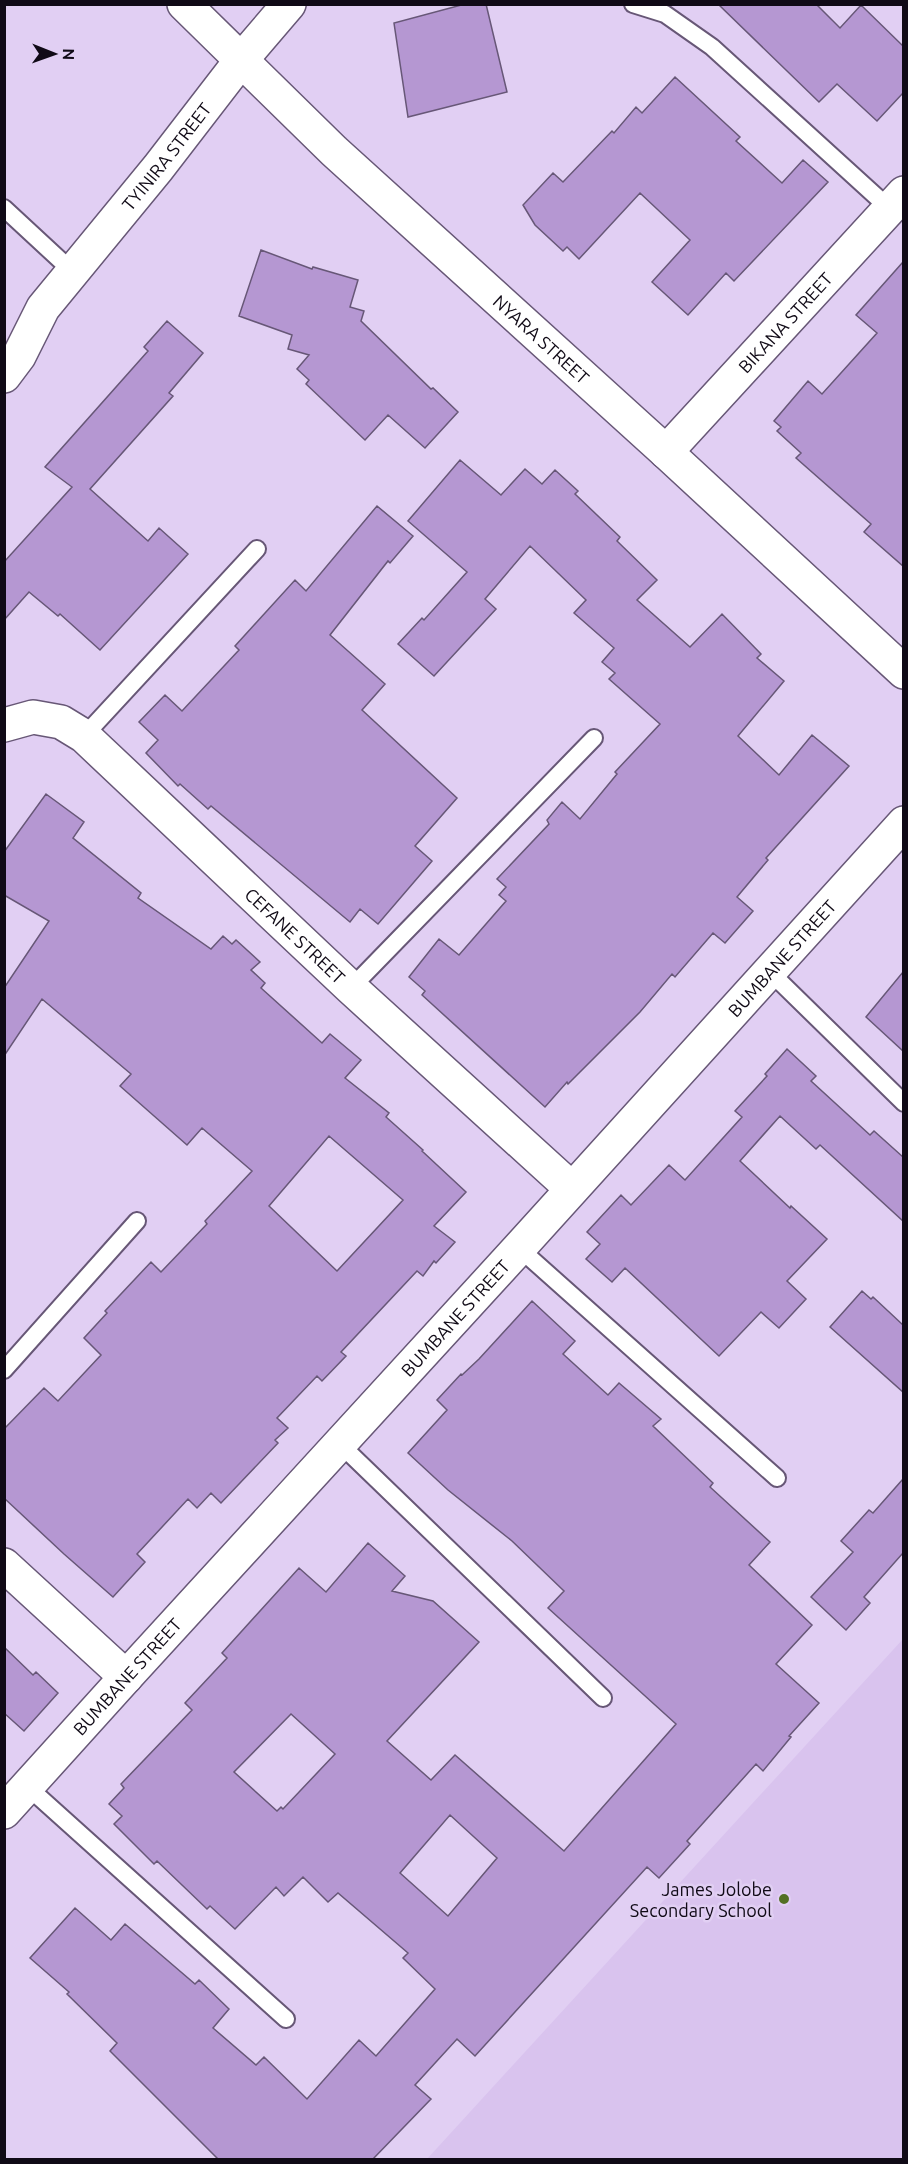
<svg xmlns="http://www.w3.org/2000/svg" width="908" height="2164" font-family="Ubuntu,sans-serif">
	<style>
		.built { fill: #d9c3ee }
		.building { fill: #b597d2; stroke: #675777; stroke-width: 1.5; fill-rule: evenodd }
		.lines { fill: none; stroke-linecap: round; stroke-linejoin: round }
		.service-casing { stroke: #675776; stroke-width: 20 }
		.minor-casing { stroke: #675776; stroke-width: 36 }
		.tertiary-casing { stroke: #675776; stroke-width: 36 }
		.service { stroke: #fff; stroke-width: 16 }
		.minor { stroke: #fff; stroke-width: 33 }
		.tertiary { stroke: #fff; stroke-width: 33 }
		.poi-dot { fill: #537024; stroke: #e1cff3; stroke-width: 2 }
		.labels { text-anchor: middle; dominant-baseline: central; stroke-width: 5; stroke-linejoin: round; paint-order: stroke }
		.street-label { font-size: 18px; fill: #100a16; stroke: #e1cff3 }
		.poi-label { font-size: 18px; fill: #100a16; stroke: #e1cff3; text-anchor: end }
	</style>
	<rect width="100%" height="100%" fill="#e1cff3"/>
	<path class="built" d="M903,1639V2159H427Z"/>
	<path class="building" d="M465,4H486L507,92L408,117L394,23Z
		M718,4H816L840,28L861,5L903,46V93L877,121L837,84L819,102Z
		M675,77L740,137L736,141L782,183L803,160L828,182L734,281L726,273L688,315L652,282L690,240L640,193L579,259L567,247L563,251L535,225L523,205L553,173L563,182L612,131L614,133L636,107L642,113Z
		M261,250L312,269L313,267L358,280L350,307L364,311L361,321L431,389L433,388L458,412L425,448L388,415L365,440L306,384L309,380L297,369L309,355L288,349L292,335L239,316Z
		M903,262V566L864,532L871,524L796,458L801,453L777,431L781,427L774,421L808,381L822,394L877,333L856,315Z
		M167,321L203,353L169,393L173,396L90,489L148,541L159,528L188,554L100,650L60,614L58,616L29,592L4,620V562L72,487L45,467L148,351L144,347Z
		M460,460L501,495L525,469L542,484L555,470L578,491L575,494L620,537L617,541L657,580L637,600L690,647L722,614L761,654L757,658L784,681L738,736L779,775L812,735L849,766L766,858L768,860L737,897L753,911L725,943L713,933L675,977L672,974L640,1012L568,1084L567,1082L545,1107L422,995L425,991L409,977L439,939L459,955L506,901L499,895L506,887L497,879L549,824L547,820L562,802L580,819L617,774L615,772L660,724L609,679L615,673L602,662L614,648L574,613L586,600L530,546L485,599L496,609L434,676L398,644L422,618L424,620L467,572L408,521Z
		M377,506L413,536L390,563L388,561L330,635L385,684L362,710L457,798L415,846L432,861L378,924L360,909L350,922L211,806L208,809L180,784L178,786L146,753L158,740L139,722L165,695L182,711L239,650L235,646L295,580L306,591Z
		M46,794L84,822L73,838L141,893L138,898L211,949L223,936L232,944L236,940L260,962L251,970L265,983L261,988L322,1043L330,1034L361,1060L345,1078L389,1113L386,1117L423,1150L422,1151L466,1192L434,1226L455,1242L436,1263L434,1261L423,1276L417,1271L341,1352L346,1356L322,1381L317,1376L277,1418L288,1428L275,1440L278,1443L221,1503L211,1493L197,1508L188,1499L137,1554L145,1562L113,1597L64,1554L4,1498V1429L44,1388L58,1401L101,1355L84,1338L107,1313L105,1311L151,1262L161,1272L207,1224L205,1221L252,1171L202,1128L187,1145L120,1086L131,1074L42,999L4,1056V988L49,921L4,895V852ZM329,1136L403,1200L337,1271L269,1206Z
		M903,972V1051L866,1017Z
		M787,1049L816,1076L811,1081L870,1135L874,1131L903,1157V1221L820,1145L816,1149L780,1116L740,1161L790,1208L791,1206L827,1239L787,1281L806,1299L779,1328L761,1312L719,1356L625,1268L612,1282L586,1259L600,1244L587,1232L621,1195L631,1205L669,1165L685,1180L742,1117L735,1111L767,1076L765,1074Z
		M862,1291L871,1299L873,1297L903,1325V1392L830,1327Z
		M532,1301L575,1341L563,1354L608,1395L619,1383L661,1419L653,1426L713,1483L710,1487L770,1542L749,1565L812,1625L776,1664L819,1703L789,1736L791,1737L763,1771L756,1764L687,1841L690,1844L659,1878L647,1867L475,2056L457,2039L415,2085L431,2099L372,2160H219L110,2051L117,2043L67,1994L69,1992L30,1958L75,1908L111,1940L125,1924L195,1984L199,1980L229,2009L213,2028L256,2065L264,2057L307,2099L359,2040L376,2056L435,1989L403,1958L408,1953L338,1893L328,1902L303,1877L284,1896L276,1887L235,1929L210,1906L207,1909L157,1861L154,1864L114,1824L122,1816L109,1804L124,1788L121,1784L192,1710L185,1703L227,1658L222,1653L299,1568L326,1592L368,1543L405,1576L392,1591L433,1601L479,1642L387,1741L431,1780L455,1755L564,1851L676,1724L548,1608L564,1591L512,1541L448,1490L408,1453L447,1410L437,1400L461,1374L462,1375L479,1359ZM291,1714L335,1754L283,1809L281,1807L277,1811L234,1772ZM450,1815L497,1858L448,1916L400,1873Z
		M903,1479V1553L864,1597L870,1603L846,1630L811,1597L853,1552L841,1541L869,1510L873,1513Z
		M4,1647L33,1675L36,1672L58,1693L24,1731L4,1713Z"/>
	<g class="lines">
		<defs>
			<path id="service" d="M633,4L665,14L712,47L890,209
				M4,208L73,272
				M84,736L257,549
				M768,970L904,1103
				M351,988L594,738
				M519,1248L777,1478
				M4,1370L137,1221
				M339,1443L603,1698
				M28,1787L286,2019"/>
			<g id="minor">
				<path id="s1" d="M184,4L334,151L666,452L904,672"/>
				<path id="s2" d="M666,452L904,193"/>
				<path id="s3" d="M4,725L33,717L61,722L84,736L351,988L572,1189"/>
				<path d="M4,1565L126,1677"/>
				<path id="s4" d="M4,1812L126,1677L519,1248L904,823"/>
			</g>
			<g id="tertiary">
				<path id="s5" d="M4,376L19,356L43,308L158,168L242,59L289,4"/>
			</g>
		</defs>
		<use href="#service" class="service-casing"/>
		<use href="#minor" class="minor-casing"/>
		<use href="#tertiary" class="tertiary-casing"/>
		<use href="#service" class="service"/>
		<use href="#minor" class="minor"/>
		<use href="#tertiary" class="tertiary"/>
	</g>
	<circle class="poi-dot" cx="784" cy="1899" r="6"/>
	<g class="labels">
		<g class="street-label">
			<text stroke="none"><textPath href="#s5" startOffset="274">TYINIRA STREET</textPath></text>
			<text stroke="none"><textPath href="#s2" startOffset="176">BIKANA STREET</textPath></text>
			<text stroke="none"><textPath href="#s1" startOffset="490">NYARA STREET</textPath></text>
			<text stroke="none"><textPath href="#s3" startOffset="376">CEFANE STREET</textPath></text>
			<text stroke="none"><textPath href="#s4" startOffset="1155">BUMBANE STREET</textPath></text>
			<text stroke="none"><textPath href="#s4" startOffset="669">BUMBANE STREET</textPath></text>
			<text stroke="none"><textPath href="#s4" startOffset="183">BUMBANE STREET</textPath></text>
		</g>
		<g class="poi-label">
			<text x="772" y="1889">James Jolobe<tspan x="772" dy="21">Secondary School</tspan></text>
		</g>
	</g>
	<rect width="908" height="2164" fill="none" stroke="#100a16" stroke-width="12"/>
	<g transform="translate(54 54) rotate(91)" stroke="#e1cff3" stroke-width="4.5" paint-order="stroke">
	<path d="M0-4.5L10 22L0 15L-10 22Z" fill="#100a16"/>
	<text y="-9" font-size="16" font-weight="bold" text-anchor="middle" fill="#100a16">N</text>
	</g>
</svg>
